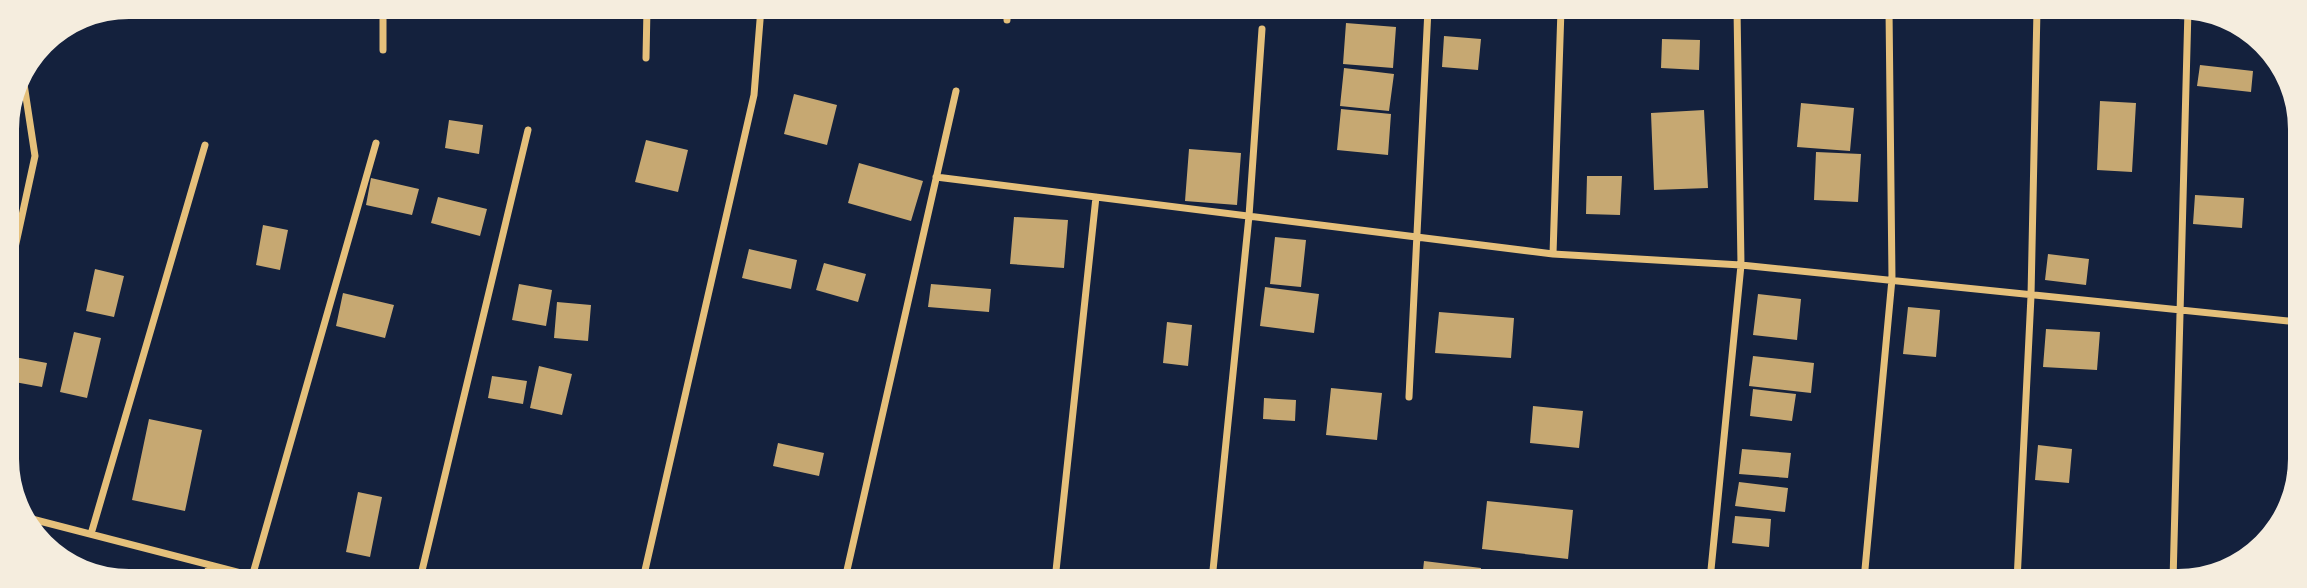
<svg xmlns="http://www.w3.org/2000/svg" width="2307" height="588" font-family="'Space Grotesk',sans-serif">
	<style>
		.building { fill: #c6a872 }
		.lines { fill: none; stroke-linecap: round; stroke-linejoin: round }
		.minor { stroke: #e5c07b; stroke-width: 7 }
	</style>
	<rect width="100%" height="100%" fill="#14213d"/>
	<path class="building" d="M1346,23L1396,27L1393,68L1343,64Z
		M1444,36L1481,39L1478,70L1442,67Z
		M1662,39L1700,40L1699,70L1661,68Z
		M2200,65L2253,71L2251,92L2197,86Z
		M1344,68L1394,74L1389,111L1340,106Z
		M794,94L837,105L827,145L784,134Z
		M2100,101L2136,103L2132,172L2097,170Z
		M1801,103L1854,108L1850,151L1797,147Z
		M1341,109L1391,114L1388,155L1337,150Z
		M1704,110L1708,188L1654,190L1651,113Z
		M449,120L483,125L479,154L445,148Z
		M646,140L688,150L678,192L635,182Z
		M1189,149L1241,153L1237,205L1185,201Z
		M1816,152L1861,154L1858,202L1814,200Z
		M859,163L923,181L911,221L848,203Z
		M1587,176H1622L1620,215L1586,214Z
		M371,178L419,189L412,215L366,205Z
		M2195,195L2244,198L2242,228L2193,224Z
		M438,197L487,209L480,236L431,223Z
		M1014,217L1068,220L1064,268L1010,264Z
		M263,225L288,230L280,270L256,265Z
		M1275,237L1306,240L1301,287L1270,284Z
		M749,249L797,260L791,289L742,278Z
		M2048,254L2089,259L2086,285L2045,280Z
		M824,263L866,274L858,302L816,290Z
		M95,269L124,276L114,317L86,311Z
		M519,284L552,290L546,326L512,320Z
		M931,284L991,289L989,312L928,307Z
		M1265,287L1319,294L1314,333L1260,326Z
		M343,293L394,305L385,338L336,326Z
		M1758,294L1801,299L1797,340L1753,335Z
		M557,302L591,305L588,341L554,338Z
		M1908,307L1940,310L1936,357L1903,354Z
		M1439,312L1514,318L1511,358L1435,353Z
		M1167,322L1192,325L1188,366L1163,363Z
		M2046,329L2100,332L2097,370L2043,367Z
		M74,332L101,338L87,398L60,392Z
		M9,356L47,363L42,387L9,381Z
		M1753,356L1814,363L1811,393L1749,386Z
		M539,366L572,374L562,415L530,408Z
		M492,376L527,381L523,404L488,398Z
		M1331,388L1382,393L1377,440L1326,435Z
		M1753,389L1796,394L1792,421L1750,416Z
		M1264,398L1296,400L1295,421L1263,419Z
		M1533,406L1583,411L1579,448L1530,443Z
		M149,419L202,430L185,511L132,500Z
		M778,443L824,453L819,476L773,466Z
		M2038,445L2072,449L2069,483L2035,480Z
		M1742,449L1791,453L1788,478L1739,474Z
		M1739,482L1788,488L1785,512L1735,506Z
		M358,492L382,497L370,557L346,552Z
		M1487,501L1573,510L1568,559L1482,549Z
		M1735,516L1771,519L1769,547L1732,543Z
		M1424,561L1481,568L1480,580H1422Z
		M1884,571L1924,573L1923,580H1884Z"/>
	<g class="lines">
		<path class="minor" d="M1007,8V20
			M383,50V7
			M646,58L647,8
			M936,177L1553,254L1741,265L2298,322
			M1553,254L1561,9
			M8,280L35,156L24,84
			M1409,397L1428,9
			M28,518L264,579
			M91,534L205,145
			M252,577L376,143
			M206,579L209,566
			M420,579L528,130
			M643,579L754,95L761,8
			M845,579L956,91
			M1055,580L1096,197
			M1212,580L1249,216L1262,29
			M1710,580L1741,265L1737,9
			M1864,580L1892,279L1889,9
			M2017,581L2031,296L2037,9
			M2173,581L2188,9"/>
	</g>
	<path d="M0 0H2307V588H0ZM129 19H2178A110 110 0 0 1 2288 129V459A110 110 0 0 1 2178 569H129A110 110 0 0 1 19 459V129A110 110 0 0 1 129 19Z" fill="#f5edde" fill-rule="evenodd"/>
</svg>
